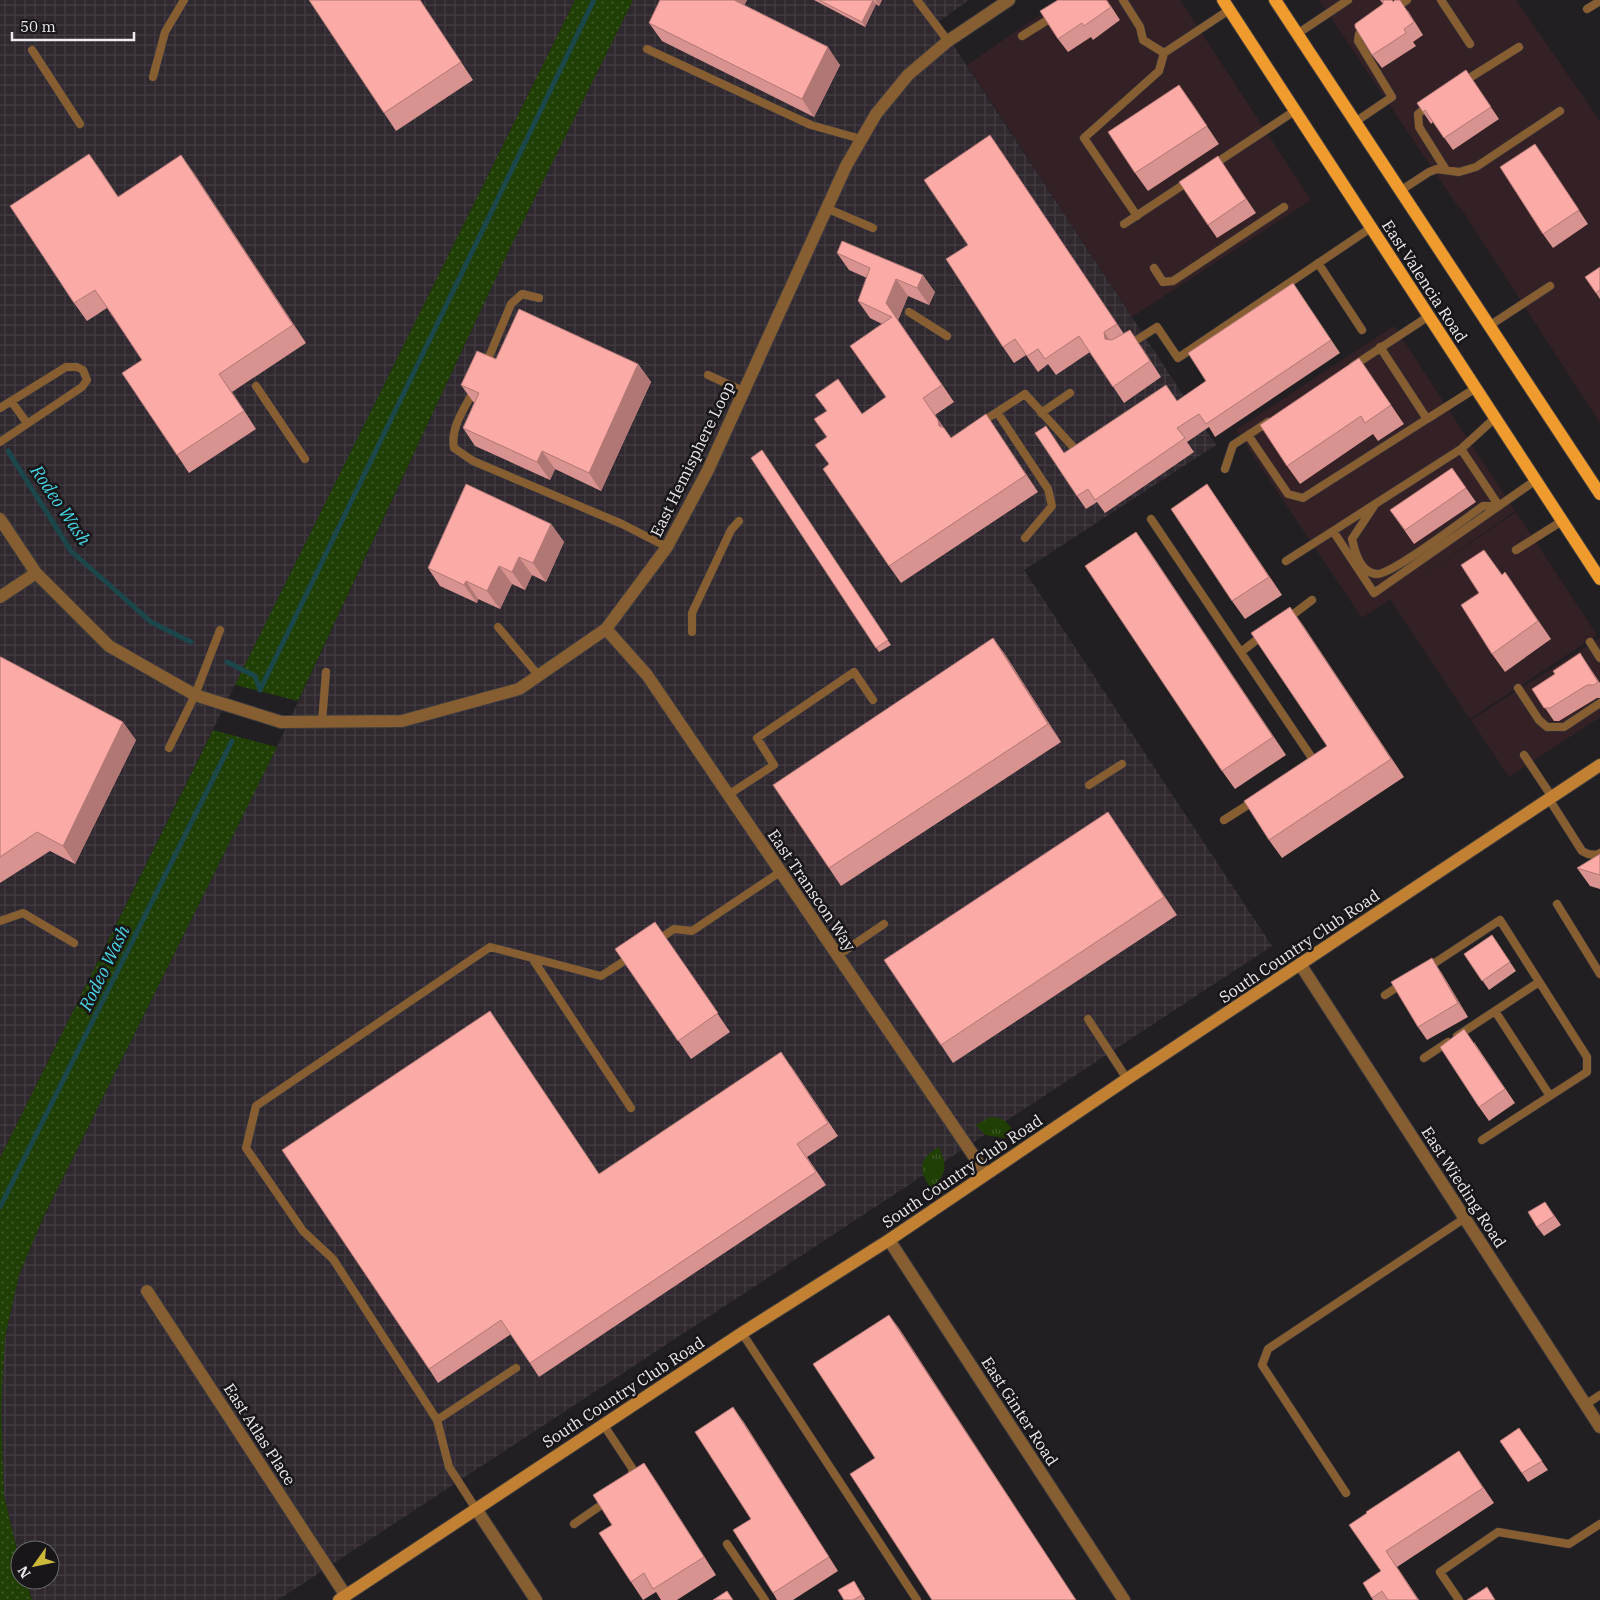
<svg xmlns="http://www.w3.org/2000/svg" width="1600" height="1600" font-family="'IBM Plex Serif',serif">
	<style>
		.commercial { fill: #342125 }
		.industrial { fill: url(#industrial-grid) }
		.grass { fill: url(#grass-tufts) }
		.park { fill: url(#park-dots) }
		.lines { fill: none; stroke-linecap: round; stroke-linejoin: round }
		.stream { stroke: #1b474b; stroke-width: 5 }
		.lane-casing { stroke: #3d3b3e; stroke-width: 9 }
		.street-casing { stroke: #3d3b3e; stroke-width: 14 }
		.secondary-casing { stroke: #3d3b3e; stroke-width: 14 }
		.primary-casing { stroke: #3d3b3e; stroke-width: 14 }
		.lane { stroke: #875e31; stroke-width: 8 }
		.street { stroke: #875e31; stroke-width: 12 }
		.secondary { stroke: #c28032; stroke-width: 12 }
		.primary { stroke: #f09b2d; stroke-width: 12 }
		.wall { fill: #d8928f }
		.shaded-wall { fill: #b07774 }
		.building { fill: #fbaaa6; stroke: #b07774 }
		.labels { text-anchor: middle; dominant-baseline: central; stroke-width: 5; stroke-linejoin: round; paint-order: stroke }
		.street-label { font-size: 16px; fill: #eceaec; stroke: #181618 }
		.water-label { font-size: 18px; font-style: italic; fill: #46d6e3; stroke: #181618 }
	</style>
	<defs>
		<pattern id="industrial-grid" width="8" height="8" patternUnits="userSpaceOnUse" patternTransform="scale(1.25)"><rect width="8" height="8" fill="#2f282f"/><path d="M0 4h8M4 0v8" fill="none" stroke="#433d43"/></pattern>
		<pattern id="grass-tufts" width="24" height="20" patternUnits="userSpaceOnUse" patternTransform="scale(1.25)"><rect width="24" height="20" fill="#203f05"/><path d="M3 7l-1-3M5 7V3M7 7l1-3M15 17l-1-3M17 17v-4M19 17l1-3" fill="none" stroke="#415b2a"/></pattern>
		<pattern id="park-dots" width="8" height="8" patternUnits="userSpaceOnUse" patternTransform="scale(1.25)"><rect width="8" height="8" fill="#203f05"/><path d="M2 2h.1M6 6h.1" fill="none" stroke="#415b2a" stroke-width="1.8" stroke-linecap="round"/></pattern>
	</defs>
	<rect width="100%" height="100%" fill="#211f22"/>
	<path class="commercial" d="M1062,0H1180L1311,200L1132,317L967,65Z
		M1319,0H1516L1600,121V423L1460,207L1459,208Z
		M1394,326L1515,511L1415,581L1516,512L1597,635L1470,719L1390,599L1362,618L1236,430Z
		M1600,638V717L1509,777L1471,720Z"/>
	<path class="industrial" d="M0,0H575L0,1158Z
		M633,0H969L938,22L1216,445L1024,570L1272,946L278,1600H32L26,1580H50V1550H20V1562L4,1496L1,1410L5,1337L19,1275L43,1218L277,747L508,252Z"/>
	<path class="grass" d="M990,1117C1002,1117 1008,1121 1014,1133L1005,1138L985,1135L976,1125Z
		M939,1147C947,1166 948,1174 931,1188C918,1171 918,1158 939,1147Z"/>
	<path class="park" d="M575,0H633L508,252L298,701L235,685Z
		M213,730L277,747L43,1218L19,1275L5,1337L1,1410L4,1496L20,1562V1580H26L32,1600H0V1158Z"/>
	<g class="lines">
		<path class="stream" d="M8,451L71,551L151,622L191,642
			M227,662L255,676L260,690
			M260,690L594,0
			M0,1207L232,741"/>
		<defs>
			<path id="lane" d="M917,0L948,41
				M1123,0L1140,27L1143,40L1164,53L1229,10
				M1441,0L1470,44
				M1397,7L1407,0
				M1587,9L1600,1
				M1297,34L1348,0
				M1022,36L1054,16
				M647,49L811,125L861,139
				M32,50L80,124
				M153,77L165,32L184,0
				M1463,82L1519,47
				M1429,105L1418,114L1419,127L1446,170
				M1355,122L1392,97L1358,41L1359,34L1366,28
				M1213,165L1296,110
				M1400,191L1429,172L1437,169L1459,172L1476,167L1560,111
				M826,208L873,228
				M1137,216L1084,138L1159,71L1164,53
				M1124,224L1189,181
				M1318,263L1362,330
				M1154,268L1163,282L1173,281L1284,207
				M909,312L947,336
				M1489,326L1550,286
				M1129,345L1157,327L1178,358L1372,227
				M1380,347L1427,419L1476,388
				M486,364L511,304L522,294L539,298
				M1353,366L1429,316
				M708,375L743,391
				M256,386L305,459
				M474,390C465,408 450,427 454,448L473,461L622,524L667,547
				M11,401L27,423
				M0,408L66,367H77L83,370L87,380L82,387L0,442
				M997,412L1048,489L1052,506L1025,538
				M1041,413L1070,393
				M1495,418L1461,449L1333,531L1374,593L1536,480
				M980,423L1025,394L1075,449
				M1248,435L1288,494L1303,498L1427,419
				M1461,449L1499,506
				M1225,469L1233,445L1268,422
				M1374,506L1352,539C1355,552 1360,573 1377,574C1393,574 1466,518 1483,506H1499
				M1151,519L1314,761L1311,763
				M1516,550L1562,521
				M1286,561L1333,531
				M1287,619L1312,600
				M498,627L539,676
				M692,632V613L731,530L739,521
				M1590,642L1600,658
				M1241,652L1263,635
				M1518,688L1539,720L1547,727H1564L1600,703
				M322,722L326,672
				M169,748L195,695L220,630
				M1524,755L1552,797
				M1089,785L1122,764
				M728,795L774,765L757,738L854,672L873,700
				M1549,799L1582,851L1588,854L1598,855L1600,853
				M1224,820L1254,801
				M1557,904L1600,974
				M0,921L23,913L74,943
				M656,941L674,929L692,931L780,872
				M837,956L884,924
				M532,958L631,1108
				M1427,968L1500,920L1587,1057V1072L1482,1140
				M1385,995L1402,984
				M1495,1011L1550,1096
				M1088,1019L1127,1079
				M1457,1036L1539,982
				M1424,1058L1448,1042
				M742,1333L917,1600
				M1585,1405L1600,1395
				M437,1420L516,1368
				M603,1424L632,1468L633,1480
				M1346,1493L1262,1365L1268,1349L1465,1218
				M476,1509L449,1467L437,1420L333,1259L303,1231L246,1148L256,1106L490,947L601,976L632,956
				M574,1524L607,1501
				M727,1544L765,1600
				M1459,1600L1440,1572L1498,1532L1569,1544L1600,1524"/>
			<path id="street" d="M0,519L36,573L109,646L195,695L281,722L402,721L519,689L606,629L667,547L708,470L846,166L876,114L908,75L948,41L1009,0
				M0,597L36,573
				M606,629L647,675L986,1174
				M1300,964L1600,1427
				M889,1240L1124,1600
				M147,1291L346,1596
				M476,1509L536,1600"/>
			<path id="secondary" d="M339,1600L742,1333L889,1240L1127,1079L1600,765"/>
			<path id="primary" d="M1223,0L1600,579
				M1275,0L1600,494"/>
		</defs>
		<use href="#lane" class="lane-casing"/>
		<use href="#street" class="street-casing"/>
		<use href="#secondary" class="secondary-casing"/>
		<use href="#primary" class="primary-casing"/>
		<use href="#lane" class="lane"/>
		<use href="#street" class="street"/>
		<use href="#secondary" class="secondary"/>
		<use href="#primary" class="primary"/>
	</g>
	<path class="wall" d="M420,0L473,80L396,131L384,113Z
		M660,0H747L744,5L840,65L814,117L662,41L649,23Z
		M814,0H882L879,6L876,4L865,27Z
		M1107,0L1120,20L1093,40L1091,37L1068,52L1058,39Z
		M1380,0H1392L1408,11L1423,35L1413,42L1416,46L1382,68L1372,55L1383,4Z
		M1466,70L1499,119L1453,150L1433,122L1431,124L1417,103Z
		M1179,85L1219,144L1148,191L1135,173Z
		M1001,151L1124,334L1141,346L1161,377L1124,403L1090,352L1056,375L1048,364L1038,372L1026,355L1014,363L1003,347L968,245Z
		M89,154L118,197L181,155L306,343L232,392L256,429L189,473L177,455L142,360L107,308L87,321L74,303Z
		M1544,157L1588,224L1553,248L1543,234Z
		M1227,170L1256,213L1217,238L1208,225Z
		M837,253L935,292L929,305L908,296L898,320L954,402L935,415L951,438L986,414L1038,492L901,583L889,566L829,464L862,414L886,397L882,324L870,318L858,301L867,278L849,270Z
		M1600,267V299L1596,293Z
		M1293,283L1340,353L1215,437L1209,427L1187,442L1194,452L1105,513L1097,502L1086,509L1077,496L1065,453L1177,401L1206,381Z
		M1359,358L1404,424L1378,441L1373,434L1300,484L1287,466Z
		M496,359L638,364L651,382L601,491L555,469L550,480L475,446L463,428L474,403L461,385Z
		M762,450L891,645L879,652L751,458Z
		M1452,468L1476,502L1414,544L1390,510Z
		M1207,484L1282,595L1245,619L1232,601Z
		M551,524L564,542L546,582L532,575L525,590L512,584L500,609L478,599L477,603L440,586L428,568Z
		M1136,532L1286,755L1235,789L1222,771Z
		M1505,572L1551,639L1505,672L1492,654L1479,593Z
		M1290,607L1404,777L1282,858L1269,840L1327,746Z
		M993,638L1006,656L1061,742L841,886L829,868Z
		M1580,653L1600,683V698H1597L1559,721H1554L1532,689L1555,674Z
		M0,657L136,740L75,864L50,851L0,883Z
		M1120,830L1177,915L953,1063L941,1045Z
		M1600,854V889L1590,886L1577,868Z
		M655,922L730,1032L691,1059L615,949Z
		M1492,935L1516,971L1489,990L1464,954Z
		M1441,972L1468,1017L1427,1040L1418,1027Z
		M1474,1042L1515,1103L1489,1121L1479,1107Z
		M791,1066L838,1136L807,1157L826,1185L539,1377L511,1334L438,1383L429,1369L599,1174Z
		M1545,1202L1561,1225L1544,1236L1537,1227Z
		M743,1421L838,1571L793,1600H777L773,1593L751,1519Z
		M1519,1428L1548,1470L1528,1482L1500,1441Z
		M1459,1451L1494,1503L1397,1567L1419,1600H1373L1363,1583L1381,1571L1367,1513Z
		M644,1463L656,1481L716,1575L677,1600H661L656,1592L643,1600L631,1582L612,1525Z
		M854,1581L865,1599L864,1600H844Z"/>
	<path class="shaded-wall" d="M730,0H747L740,14Z
		M873,0L876,4L865,27L862,22Z
		M876,0H882L879,6L876,1Z
		M828,47L840,65L814,117L802,99Z
		M1179,85L1192,103L1219,144L1207,126Z
		M89,154L102,172L130,215L118,197Z
		M181,155L194,173L306,343L293,325Z
		M923,275L935,292L929,305L917,288Z
		M896,279L908,296L898,320L954,402L886,303Z
		M1104,332L1115,348L1105,339Z
		M638,364L651,382L601,491L589,473Z
		M219,374L232,392L256,429L244,411Z
		M986,414L1038,492L1026,475Z
		M938,420L950,437L939,426Z
		M542,451L555,469L550,480L537,462Z
		M1207,484L1220,503L1282,595L1269,577Z
		M551,524L564,542L546,582L533,563Z
		M1136,532L1149,550L1286,755L1273,737Z
		M519,557L532,575L525,590L512,572Z
		M499,566L512,584L500,609L487,591Z
		M466,581L478,599L477,603L464,585Z
		M1290,607L1303,625L1404,777L1391,759Z
		M993,638L1006,656L1061,742L1048,724Z
		M123,722L136,740L75,864L63,846Z
		M1108,812L1120,830L1177,915L1164,897Z
		M1432,958L1441,972L1468,1017L1458,1003Z
		M889,1315L899,1328L1076,1600Z
		M733,1407L743,1421L838,1571L829,1557Z
		M644,1463L656,1481L716,1575L704,1557Z
		M1386,1551L1397,1567L1419,1600H1418Z"/>
	<path class="building" d="M309,0H420L461,62L384,113Z
		M660,0H734L828,47L802,99L649,23Z
		M819,0H873L862,22Z
		M1058,0H1106L1111,7L1084,26L1082,23L1058,39L1040,11Z
		M1383,0H1392L1393,2L1395,0H1400L1414,22L1404,29L1406,33L1372,55L1355,27V24L1383,4Z
		M1466,70L1491,107L1444,138L1425,110L1423,112L1417,103Z
		M1179,85L1207,126L1135,173L1108,132Z
		M990,135L1117,324L1104,332L1105,339L1112,340L1130,330L1150,361L1113,387L1079,336L1045,359L1038,349L1027,356L1015,339L1003,347L946,259L968,245L924,180Z
		M1535,144L1579,210L1543,234L1500,167Z
		M89,154L118,197L181,155L293,325L219,374L244,411L177,455L122,373L142,360L111,313L95,290L74,303L10,206Z
		M1218,156L1246,199L1208,225L1179,182Z
		M842,241L923,275L917,288L896,279L886,303L942,385L923,398L938,420L939,426L944,428L951,438L986,414L1026,475L889,566L823,469L829,464L815,445L827,437L814,419L827,411L815,395L838,379L862,414L886,397L850,346L892,317L858,301L870,268L837,253Z
		M1600,267V290L1596,293L1585,277Z
		M1293,283L1331,340L1206,424L1199,414L1177,428L1185,438L1095,500L1088,489L1077,496L1035,433L1046,426L1064,453L1166,385L1177,401L1206,381L1188,353Z
		M519,309L638,364L589,473L542,451L537,462L463,428L479,393L461,385L477,351L496,359Z
		M1359,358L1391,405L1365,423L1361,416L1287,466L1260,425Z
		M762,450L888,640L876,648L751,458Z
		M1452,468L1466,488L1405,530L1390,510Z
		M466,484L551,524L533,563L519,557L512,572L499,566L487,591L466,581L464,585L428,568Z
		M1207,484L1269,577L1232,601L1171,509Z
		M1136,532L1273,737L1222,771L1085,566Z
		M1484,550L1502,575L1505,572L1538,621L1492,654L1461,605L1479,593L1461,565Z
		M1290,607L1391,759L1269,840L1244,801L1327,746L1251,633Z
		M993,638L1048,724L829,868L773,785Z
		M1580,653L1598,682L1594,685H1587L1550,708H1544L1532,689L1555,674L1553,671Z
		M0,657H1L123,722L63,846L37,832L0,857Z
		M1108,812L1164,897L941,1045L884,960Z
		M1600,854V875L1577,868Z
		M655,922L718,1013L678,1041L615,949Z
		M1492,935L1510,962L1482,981L1464,954Z
		M1432,958L1458,1003L1418,1027L1391,982Z
		M490,1011L599,1174L781,1052L828,1123L797,1144L816,1172L530,1363L501,1320L429,1369L282,1150Z
		M1464,1029L1505,1089L1479,1107L1440,1047Z
		M1545,1202L1554,1216L1537,1227L1528,1212Z
		M889,1315L1076,1600H932L850,1474L875,1458L813,1364Z
		M733,1407L829,1557L773,1593L733,1530L751,1519L695,1432Z
		M1519,1428L1542,1461L1522,1473L1500,1441Z
		M1459,1451L1483,1488L1386,1551L1418,1600H1388L1382,1591L1372,1598L1363,1583L1381,1571L1349,1525L1367,1513L1366,1512Z
		M644,1463L704,1557L653,1589L644,1573L631,1582L599,1533L612,1525L593,1495Z
		M854,1581L862,1595L853,1600H844L838,1590Z
		M1487,1587L1495,1600H1467Z
		M727,1591L733,1600H713Z"/>
	<g class="labels">
		<g class="street-label">
			<text transform="translate(1425 281) rotate(57)">East Valencia Road</text>
			<text transform="translate(692 459) rotate(-64)">East Hemisphere Loop</text>
			<text transform="translate(812 890) rotate(56)">East Transcon Way</text>
			<text transform="translate(1299 946) rotate(-34)">South Country Club Road</text>
			<text transform="translate(962 1171) rotate(-34)">South Country Club Road</text>
			<text transform="translate(1464 1187) rotate(57)">East Wieding Road</text>
			<text transform="translate(623 1392) rotate(-33)">South Country Club Road</text>
			<text transform="translate(1020 1411) rotate(57)">East Ginter Road</text>
			<text transform="translate(260 1434) rotate(57)">East Atlas Place</text>
		</g>
		<g class="water-label">
			<text transform="translate(61 505) rotate(56)">Rodeo Wash</text>
			<text transform="translate(104 968) rotate(-64)">Rodeo Wash</text>
		</g>
	</g>
	<g transform="translate(35 1565) rotate(237)"><circle r="24" fill="#181618" stroke="#6d6b6d"/>
	<path d="M0-4L9 19L0 12L-9 19Z" fill="#cbb939"/>
	<text y="-8" font-size="14" font-weight="bold" text-anchor="middle" fill="#eceaec">N</text>
	</g>
	<path d="M12 32v8h122v-8" fill="none" stroke="#eceaec" stroke-width="2.5"/>
	<text x="20" y="32" font-size="15" fill="#eceaec" stroke="#181618" stroke-width="4" paint-order="stroke">50 m</text>
</svg>
